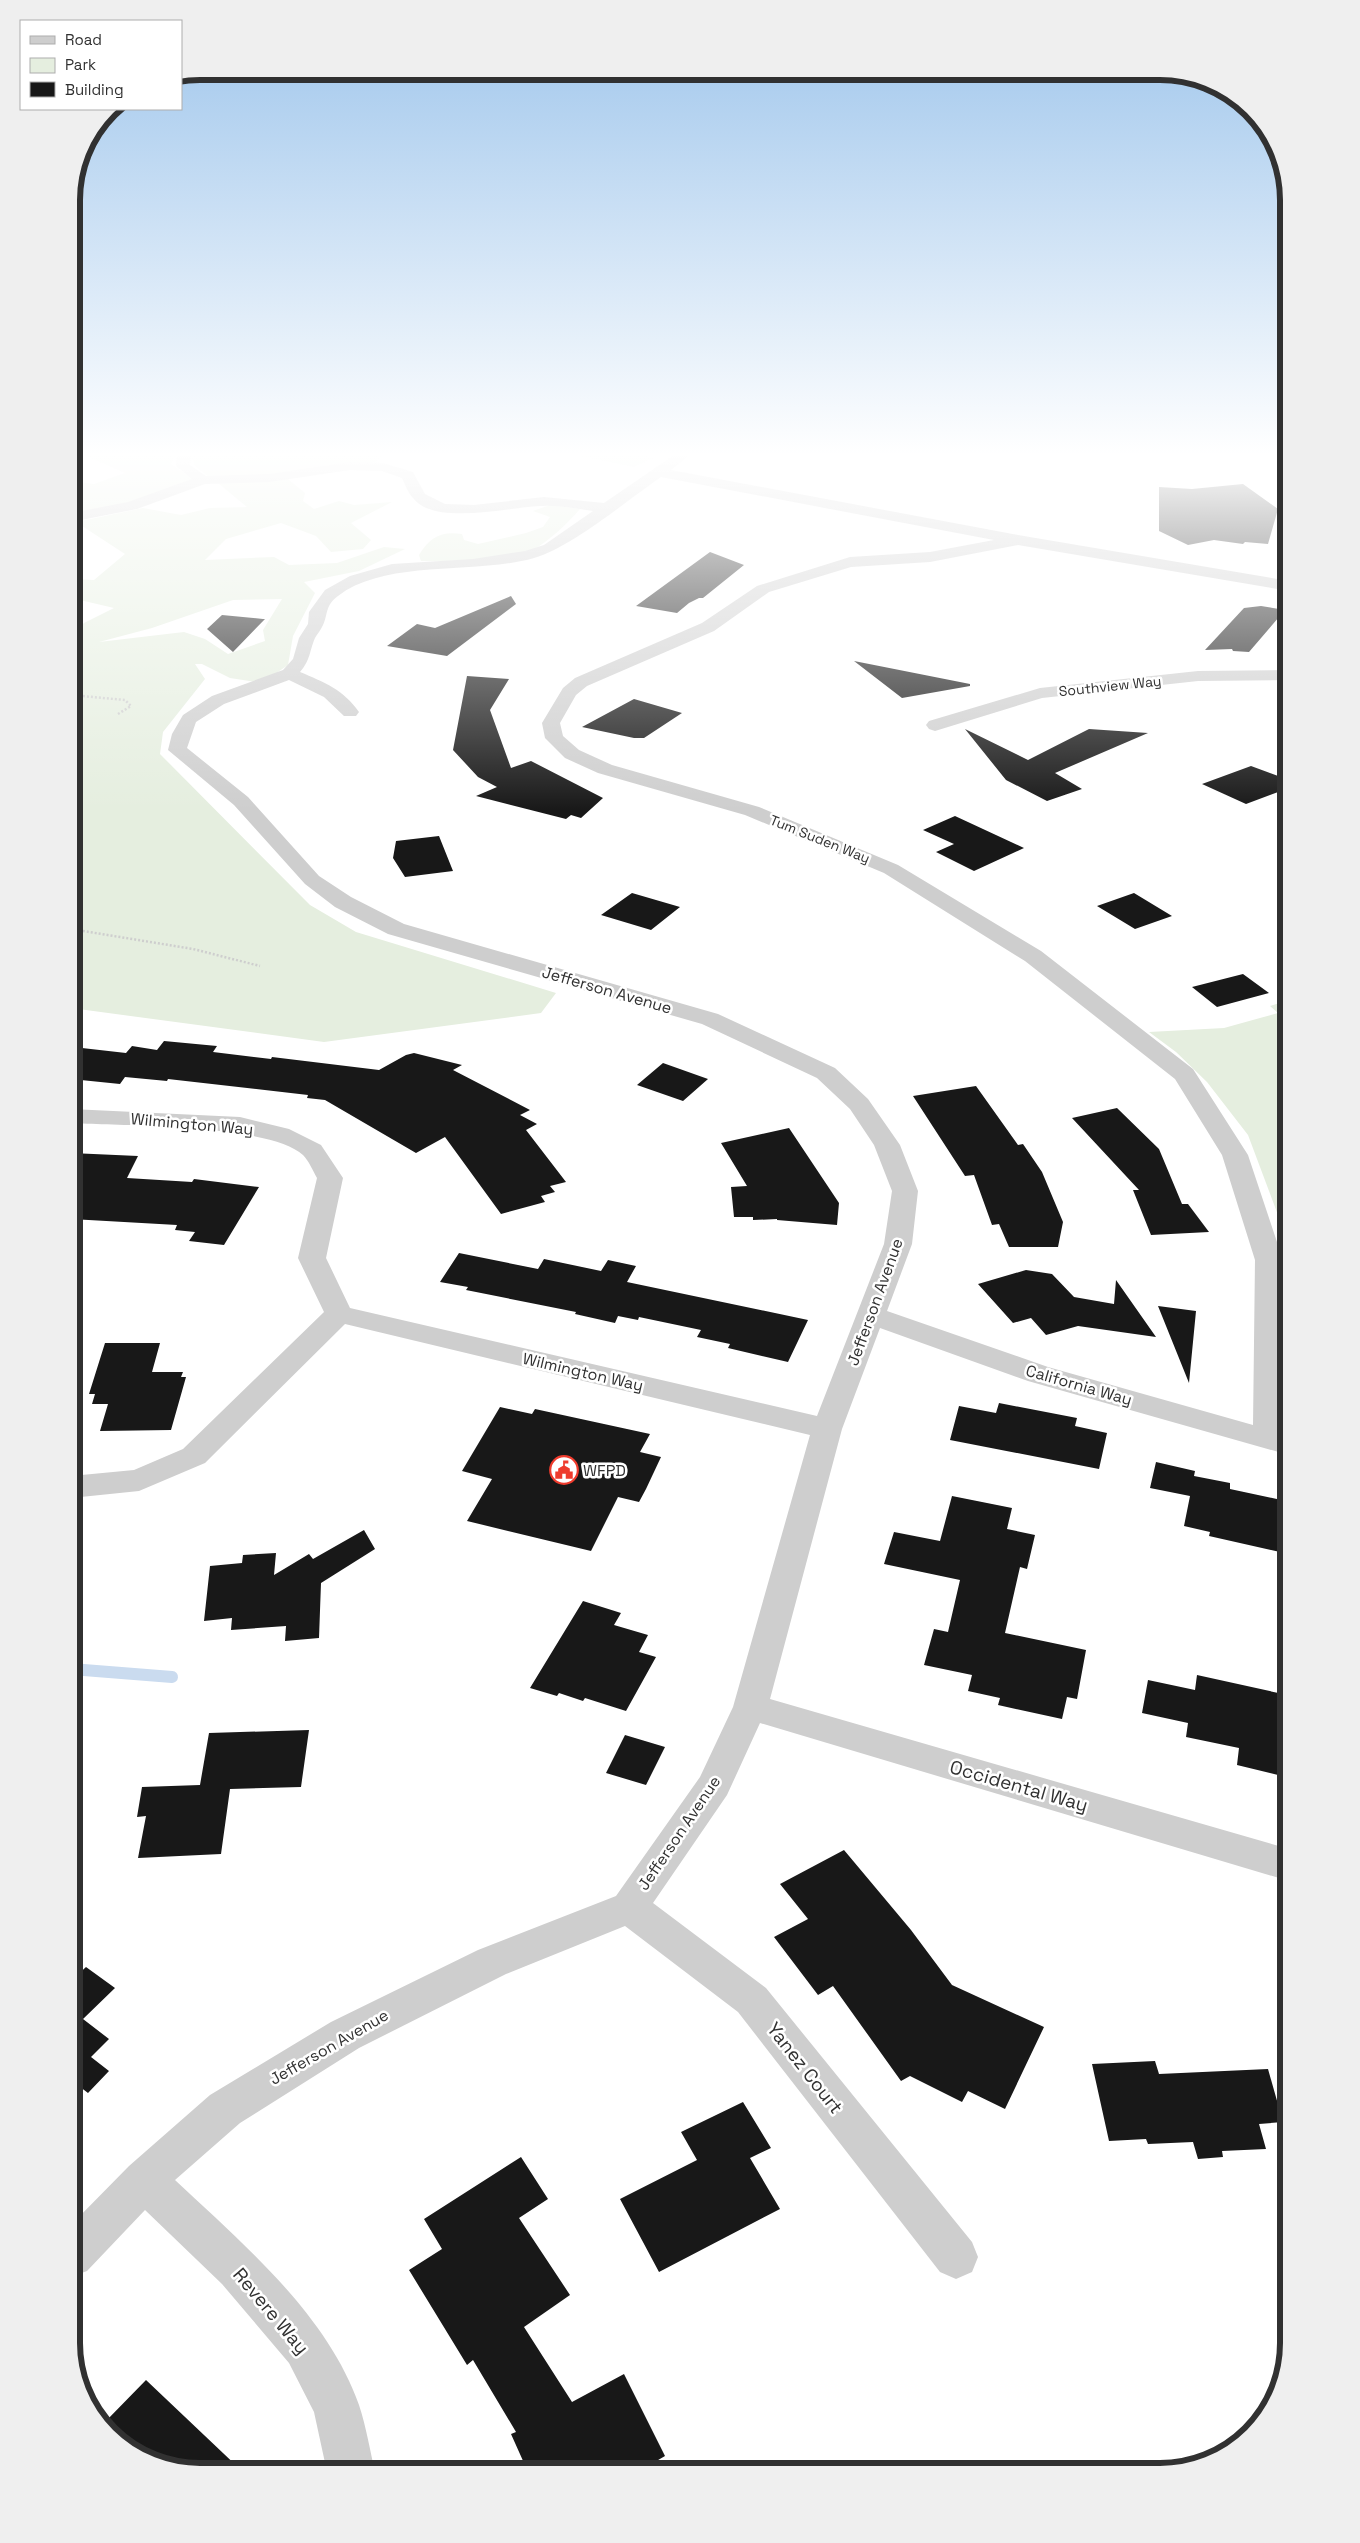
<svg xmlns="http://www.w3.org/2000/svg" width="1360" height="2543" font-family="'Space Grotesk',sans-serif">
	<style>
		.green { fill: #e5eedf; fill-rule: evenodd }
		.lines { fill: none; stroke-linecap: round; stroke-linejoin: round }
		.stream { stroke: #cadbef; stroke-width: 12 }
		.building { fill: #181818 }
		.path { stroke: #cecece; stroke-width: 2.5; stroke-dasharray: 2 2; stroke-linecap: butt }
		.minor { fill: #cecece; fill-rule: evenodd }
		.labels { text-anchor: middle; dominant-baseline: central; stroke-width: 5; stroke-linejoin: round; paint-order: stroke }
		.far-street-label { font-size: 14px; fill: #313131; stroke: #fff }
		.street-label { font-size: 16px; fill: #313131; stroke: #fff }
		.poi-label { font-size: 16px; fill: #313131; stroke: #fff; text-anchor: start }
		.near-street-label { font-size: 19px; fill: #313131; stroke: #fff }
		.rim { fill: none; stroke: #313131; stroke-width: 6 }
	</style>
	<rect width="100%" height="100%" fill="#fff"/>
	<path class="green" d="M84,455H176L171,464L193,479L130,503L71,513V481L94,484L125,473Z
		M192,455H382L376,462L266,476L210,478L194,465Z
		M575,455H642L653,458L634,467Z
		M288,479L305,493L303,501L314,509L339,501L354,505L392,502L351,523L371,540L363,549L331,552L316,536L281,523L226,539L205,560L274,557L289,565L337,563L384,547L405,549L359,571L304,582L315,593L293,636L288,665L262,683L230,678L202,664H195L205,679L163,732L160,754L310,905L356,932L556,993L541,1013L324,1042L71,1008V635L84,623L114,608L80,600L71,605V579L94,580L125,554L76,522L143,508L181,515L210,508L247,507L218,483ZM282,599L263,630L265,641L228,654L205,639L184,632L99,642L152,628L233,600Z
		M550,505L580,509C567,524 550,540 533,550C509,562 448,562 421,561L419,555C430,537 441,531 462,534L464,540L478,544L526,533L543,527L550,517L533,511Z
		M1289,1000V1215H1278L1248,1135L1207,1082L1176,1052L1149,1032L1224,1028L1278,1013L1270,1006Z"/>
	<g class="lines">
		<path class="stream" d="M71,1669L172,1677"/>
	</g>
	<path class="building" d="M1243,484L1278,509L1268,544L1245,542L1243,544L1214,540L1188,545L1159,531V487L1192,489Z
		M710,552L744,565L703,598H699L689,603L677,613L636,606Z
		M511,596L516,604L447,656L387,646L417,624L435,628Z
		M1261,606L1285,610L1249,652L1233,651L1232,649L1205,650L1244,608Z
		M222,615L263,619H265L233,652L207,629Z
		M854,661L970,684V686L902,698Z
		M467,676L509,679L490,710L511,768L531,761L603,798L581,818L571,815L566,819L476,796L497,787L478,777L453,750Z
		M634,699L682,713L644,738H634L582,727Z
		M965,729L1028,760L1089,729L1148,733L1055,773L1082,789L1047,801L1006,780Z
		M1251,766L1289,780V788L1246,804L1202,784Z
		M955,816L1024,848L974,871L936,852L954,844L923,830Z
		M439,836L453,871L405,877L393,858L396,841Z
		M632,893L680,907L651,930L601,915Z
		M1134,893L1172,916L1135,929L1097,906Z
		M1243,974L1269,993L1217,1007L1192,987Z
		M164,1041L217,1046L213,1052L271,1059L272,1057L379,1070L406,1055L414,1053L462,1065L453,1070L530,1110L520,1115L537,1124L526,1130L566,1182L550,1186L555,1192L541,1196L545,1202L501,1214L445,1137L416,1153L325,1100L307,1098L308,1095L168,1079L167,1081L125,1077L120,1084L71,1079V1061L82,1048L126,1053L132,1046L157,1050Z
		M663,1063L708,1079L683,1101L637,1085Z
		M976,1086L1018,1145L1023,1144L1042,1172L1063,1222L1058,1247H1009L999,1224L992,1225L974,1175L965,1176L913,1096Z
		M1117,1108L1159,1149L1182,1204H1188L1209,1232L1151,1235L1133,1190H1139L1072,1118Z
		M789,1128L839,1203L837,1225L777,1220V1219L753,1220V1217H734L731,1187L747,1186L721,1143Z
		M71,1153L138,1156L127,1178L192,1182L194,1179L259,1187L224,1245L189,1241L195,1232L175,1230L177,1225L71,1219Z
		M459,1253L538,1269L544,1259L601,1271L608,1260L636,1266L627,1282L808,1320L788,1362L728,1348L730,1344L697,1337L701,1330L639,1317L638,1320L618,1316L615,1323L575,1314L576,1312L466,1290L468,1287L440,1282Z
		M1026,1270L1052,1274L1074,1297L1114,1304L1116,1280L1156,1337L1078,1326L1046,1335L1031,1318L1013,1323L978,1284Z
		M1158,1306L1196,1311L1189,1383Z
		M105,1343H160L152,1372H183L181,1377H186L171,1430L100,1431L108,1404H92L95,1394H89Z
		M999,1403L1077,1418L1075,1426L1107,1433L1099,1469L950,1440L959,1406L996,1413Z
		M500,1407L532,1414L535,1409L650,1434L640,1452L661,1457L646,1489L639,1502L618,1497L591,1551L467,1521L492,1479L462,1471Z
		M1156,1462L1195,1471L1194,1476L1230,1483V1489L1286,1501L1283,1525L1289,1526V1554L1209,1536L1210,1532L1184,1526L1190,1496L1150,1488Z
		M952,1496L1012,1508L1007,1529L1035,1535L1027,1569L1020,1567L1005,1633L1086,1650L1077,1699L1067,1697L1062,1719L998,1705L1000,1698L968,1691L972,1675L924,1665L934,1629L948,1632L960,1580L884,1564L894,1532L940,1541Z
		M364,1530L375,1549L321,1583L319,1638L285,1641L286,1626L231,1630L232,1618L204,1621L210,1566L242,1563L243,1555L276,1553L274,1575L309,1554L313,1559Z
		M583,1601L621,1613L614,1625L648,1635L639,1652L656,1657L626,1711L585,1698L583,1701L559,1693L557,1696L530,1688Z
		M1197,1675L1283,1694L1280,1722L1289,1724V1759L1280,1757L1278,1775L1237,1765L1239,1748L1186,1737L1188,1723L1142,1713L1148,1680L1195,1690Z
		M309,1730L301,1787L230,1789L221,1854L138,1858L146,1816L137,1817L142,1787L200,1785L209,1733Z
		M625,1735L665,1747L646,1785L606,1773Z
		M844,1850L911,1930L952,1985L1044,2027L1005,2109L968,2091L962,2102L910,2076L901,2081L833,1986L818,1995L774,1937L808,1919L780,1884Z
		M86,1967L115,1988L83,2019L109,2039L91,2057L109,2071L88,2093L71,2080V1981Z
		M1155,2061L1159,2074L1268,2069L1283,2122L1259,2124L1266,2149L1222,2151L1223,2157L1198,2159L1193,2142L1148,2144L1146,2139L1109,2141L1092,2064Z
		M743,2102L771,2148L750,2158L780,2209L659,2272L620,2199L697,2160L681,2132Z
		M521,2157L548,2199L519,2218L570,2295L524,2327L572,2402L624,2374L665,2456L653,2463L657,2472H528L511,2434L516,2432L473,2360L467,2365L409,2270L442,2249L424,2219Z
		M146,2380L243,2472L192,2471L128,2450L105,2422Z"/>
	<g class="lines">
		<path class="path" d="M71,695L125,700L131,706L118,714
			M71,929L193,949L260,966"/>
		<path class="minor" d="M177,455H191L190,465L206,476L269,474L350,462L383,463L413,472L425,494L445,504L474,505L544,497L604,503L674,455H690L671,470L1018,535L1289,581V591L1018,545L930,562L851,567L769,592L714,631L587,686L576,695L560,723L563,736L579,750L612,765L759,807L898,865L1041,951L1193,1069L1248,1155L1283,1260V1433L1289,1435V1455L1028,1381L880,1328L842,1429L770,1699L1289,1849V1881L760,1723L727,1795L653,1903L766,1988L972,2242L978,2257L972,2272L956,2279L940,2272L738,2012L625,1926L506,1974L359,2048L240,2123L175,2180C243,2244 327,2314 359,2405C366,2426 370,2450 375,2472H327L314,2412L289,2363L222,2284L145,2210L87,2271L71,2277V2225L129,2166L210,2095L331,2022L478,1950L616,1896L700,1777L733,1707L810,1435L345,1324L205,1463L139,1491L71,1498V1476L134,1470L183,1449L324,1312L298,1258L317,1178C313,1171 309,1161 303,1155C270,1124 121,1126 71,1123V1109L240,1117L289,1129L321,1145L343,1178L326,1258L350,1308L817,1416L884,1244L892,1191L874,1145L850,1109L817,1078L702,1024L388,934L335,907L305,884L234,805L168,750L172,734L183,715L212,696L283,670L293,659L299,638L308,624L309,612L325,590L350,576L392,564L473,559L525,551L544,545L593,511C577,509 559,505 543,506C512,506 435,527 413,498C408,493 405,484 402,478L382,471L350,470L269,482L205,484L137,509L71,522V513L128,502L192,479L176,466ZM661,477L994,540L930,552L850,557L757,586L702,623L575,678L563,688L542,723L545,738L565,758L598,773L745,815L884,873L1025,961L1175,1079L1222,1155L1255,1260L1253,1425L1048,1367L887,1311L912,1244L918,1191L900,1145L868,1099L835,1068L718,1014L404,924L351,897L319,876L248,797L187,748L196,722L224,704L289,680L324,697L344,716H356L359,712C344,690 324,682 300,672C311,659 309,652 315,638C317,634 321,630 323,625C328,615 325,605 338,596C386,559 475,575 534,558C572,547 626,501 661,477Z
			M1289,670V680L1198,681L1042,698L935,731L929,729L926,725L929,721L1040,688L1198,671Z"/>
	</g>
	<linearGradient id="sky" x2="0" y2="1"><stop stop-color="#9cc4eb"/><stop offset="0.56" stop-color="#fff"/><stop offset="1" stop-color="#fff" stop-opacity="0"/></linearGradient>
	<rect width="1360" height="811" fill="url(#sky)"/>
	<defs>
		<symbol id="civic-ring" viewBox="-11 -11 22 22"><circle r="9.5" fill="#fff" stroke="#ee3b2d" stroke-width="1.5"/><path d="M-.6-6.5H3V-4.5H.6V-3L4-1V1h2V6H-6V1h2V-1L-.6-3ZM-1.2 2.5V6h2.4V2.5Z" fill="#ee3b2d"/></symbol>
	</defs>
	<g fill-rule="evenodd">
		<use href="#civic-ring" x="548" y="1454" width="32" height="32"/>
	</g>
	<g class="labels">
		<g class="far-street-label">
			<text transform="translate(1110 686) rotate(-6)">Southview Way</text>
			<text transform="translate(820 839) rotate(22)">Tum Suden Way</text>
		</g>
		<g class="street-label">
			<text transform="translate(607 990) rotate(16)">Jefferson Avenue</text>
			<text transform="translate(192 1124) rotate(5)">Wilmington Way</text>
			<text transform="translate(875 1302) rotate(-70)">Jefferson Avenue</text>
			<text transform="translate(583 1372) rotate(13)">Wilmington Way</text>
			<text transform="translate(1079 1385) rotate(16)">California Way</text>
			<text transform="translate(679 1833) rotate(-56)">Jefferson Avenue</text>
			<text transform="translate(329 2047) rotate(-30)">Jefferson Avenue</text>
		</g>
		<g class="poi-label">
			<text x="583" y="1470">WFPD</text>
		</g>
		<g class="near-street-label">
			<text transform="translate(1019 1786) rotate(16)">Occidental Way</text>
			<text transform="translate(805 2068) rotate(52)">Yanez Court</text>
			<text transform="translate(271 2311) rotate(50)">Revere Way</text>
		</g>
	</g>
	<path d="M0 0H1360V2543H0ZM200 80H1160A120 120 0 0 1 1280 200V2343A120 120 0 0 1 1160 2463H200A120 120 0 0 1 80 2343V200A120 120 0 0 1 200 80Z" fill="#efefef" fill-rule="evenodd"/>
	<path class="rim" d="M200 80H1160A120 120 0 0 1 1280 200V2343A120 120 0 0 1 1160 2463H200A120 120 0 0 1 80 2343V200A120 120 0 0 1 200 80Z"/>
	<rect x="20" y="20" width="162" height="90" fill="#ffffff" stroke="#adadad"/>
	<rect x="30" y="36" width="25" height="8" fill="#cecece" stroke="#adadad"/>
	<text x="65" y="45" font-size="15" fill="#313131">Road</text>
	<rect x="30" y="58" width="25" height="15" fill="#e5eedf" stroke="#adadad"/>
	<text x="65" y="70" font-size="15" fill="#313131">Park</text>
	<rect x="30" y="82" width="25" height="15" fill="#181818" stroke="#adadad"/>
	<text x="65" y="95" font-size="15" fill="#313131">Building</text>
</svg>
